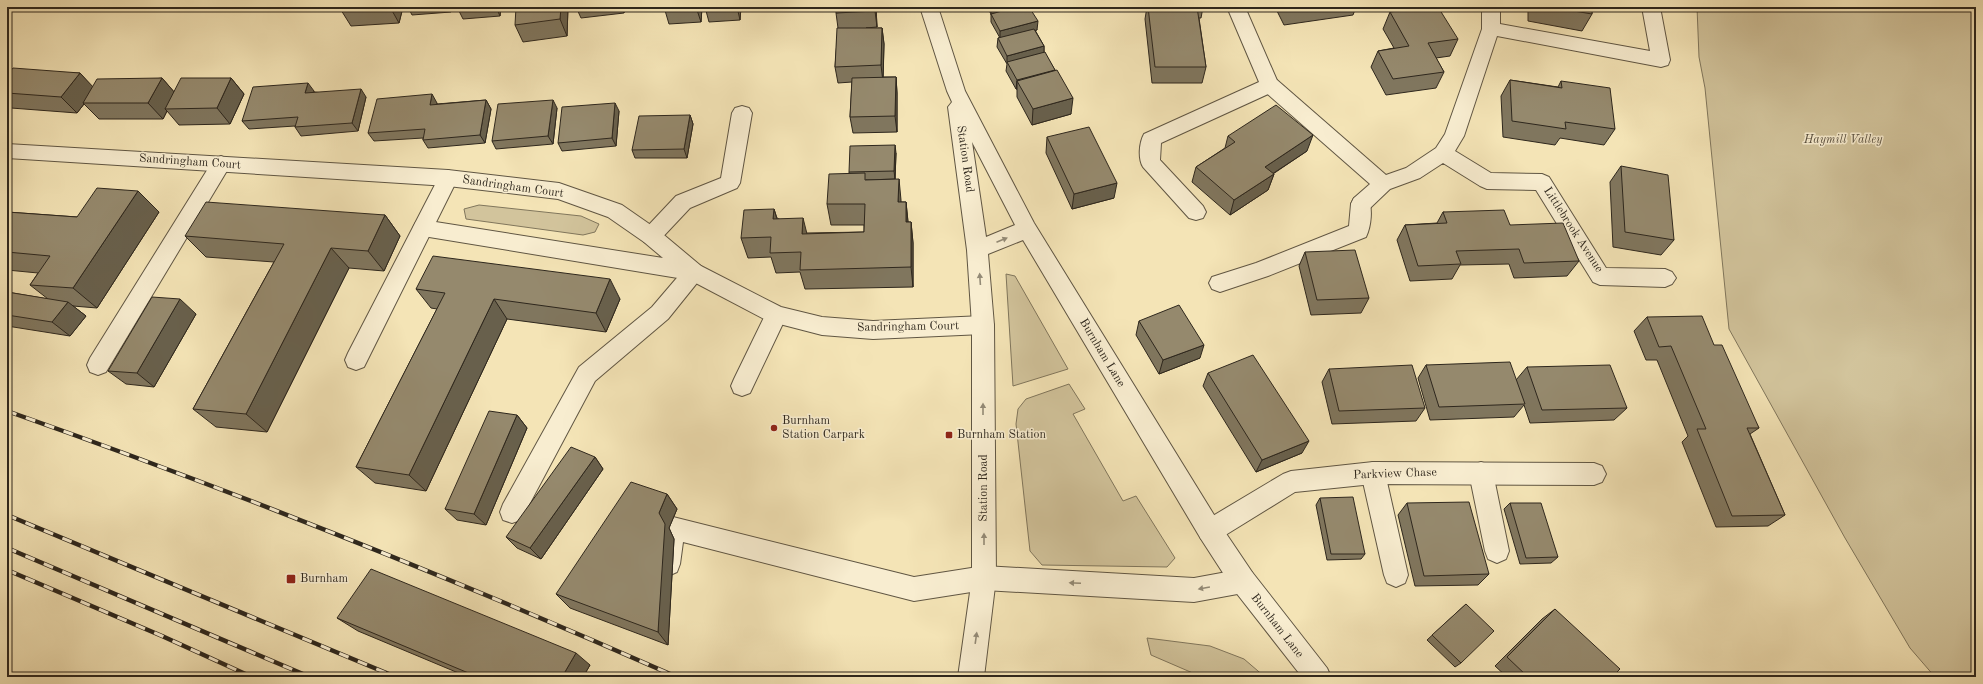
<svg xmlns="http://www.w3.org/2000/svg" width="1983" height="684" font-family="'Old Standard TT',serif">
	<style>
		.green { fill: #d2c49c; stroke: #80765c }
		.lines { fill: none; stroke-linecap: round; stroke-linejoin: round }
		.service-casing { stroke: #605643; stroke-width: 2 }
		.minor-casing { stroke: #605643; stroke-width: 2 }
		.tertiary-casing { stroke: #605643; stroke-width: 2 }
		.service { fill: #f8edd0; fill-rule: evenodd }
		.minor { fill: #f8edd0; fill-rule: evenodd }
		.tertiary { fill: #f8edd0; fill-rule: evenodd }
		.rail-casing { stroke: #2e271d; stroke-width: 4.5 }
		.rail { stroke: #f8edd0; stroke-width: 3; stroke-dasharray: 10; stroke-linecap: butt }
		.wall { fill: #80765e; stroke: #2e271d }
		.shaded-wall { fill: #68604c; stroke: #2e271d }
		.building { fill: #95896d; stroke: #2e271d }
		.oneway { fill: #938a76 }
		.poi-dot { fill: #8f2418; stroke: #f8edd0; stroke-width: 1.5 }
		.labels { text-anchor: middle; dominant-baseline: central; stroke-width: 3; stroke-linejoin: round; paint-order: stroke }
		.park-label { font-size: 12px; font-style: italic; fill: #574e3d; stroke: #f8edd0 }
		.street-label { font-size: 12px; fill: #2e271d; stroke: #f8edd0 }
		.poi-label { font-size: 12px; fill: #2e271d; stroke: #f8edd0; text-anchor: start }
	</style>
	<rect width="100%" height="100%" fill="#f4e4b6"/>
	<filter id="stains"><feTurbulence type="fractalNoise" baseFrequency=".005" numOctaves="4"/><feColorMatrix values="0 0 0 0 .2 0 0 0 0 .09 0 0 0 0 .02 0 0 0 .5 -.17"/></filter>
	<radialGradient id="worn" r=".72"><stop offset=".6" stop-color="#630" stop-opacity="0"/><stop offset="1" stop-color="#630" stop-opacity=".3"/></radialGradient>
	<path class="green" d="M1697,7H1976V677H1935L1910,648L1845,538L1729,329L1705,88L1699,57Z
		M479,205L581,216L599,224L595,232L583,235L466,219L464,209Z
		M1006,274L1015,276L1068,369L1013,386Z
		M1069,384L1085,409L1073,414L1123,501L1136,496L1175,558L1167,567L1042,565L1030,551L1016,424L1018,409L1026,399Z
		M1147,638L1210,646L1244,659L1265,677H1202L1151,655Z"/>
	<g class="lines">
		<defs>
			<path id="service" d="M1227,7H1245L1279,85L1277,90L1161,143L1160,160L1203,206L1206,212L1203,218L1196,220L1189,218L1143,167C1138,159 1139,143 1144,134L1259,82Z
				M742,106L749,108L752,113L740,183L737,188L690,208L658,242L651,244L644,242L641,236L644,230L676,196L721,178L732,113L735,108Z
				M221,156L228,159L231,164L106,372L98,375L90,372L87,365L90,358L214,159Z
				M448,170L455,173L458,178L364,367L356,370L348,367L345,360L348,353L441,173Z
				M1361,196L1368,198C1373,208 1371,227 1366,237L1268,276L1220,292L1212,289L1209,283L1212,277L1256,263L1349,226L1351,204L1354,198Z
				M694,263L701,266L705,272L701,278L668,319L595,381L521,520L512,523L503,520L500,512L503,504L579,367L652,307L687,266Z
				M776,306L784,309L787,315L750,393L742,396L734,393L731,386L734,379L768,309Z
				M1373,462L1381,465L1385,473L1408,575L1405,583L1396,587L1387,583L1384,575L1361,473L1365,465Z
				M1481,462L1489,465L1493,473L1509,551L1506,559L1497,563L1488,559L1485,551L1469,473L1473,465Z
				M673,517L914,577L984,566L993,570L996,578L993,586L984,590L914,601L683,542L680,564L677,572L668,576L659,572C653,558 658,534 664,520Z"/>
			<path id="minor" d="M1482,7H1500V24L1650,51L1642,7H1660L1670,60L1668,65L1661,67L1497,36L1464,136L1455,151L1491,173L1542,174L1549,177L1606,268L1665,269L1672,272L1676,278L1672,284L1665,287L1600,285L1593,282L1536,190L1487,189L1480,186L1443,163L1420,178L1390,189L1368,210L1361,212L1354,210L1351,204L1354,198L1370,184L1263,90L1261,85L1263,80L1270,78L1277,80L1386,175L1406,168L1436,148L1445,134L1482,29Z
				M7,144L448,170L559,183L622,205L658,230L701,266L781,307L822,317L873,321L983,316L991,319L994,325L991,331L983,334L873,339L822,335L768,321L690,280L423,236L416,234L413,228L416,222L423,220L663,258L644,242L608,217L558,199L448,186L7,158Z
				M1373,462L1594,463L1602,466L1606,474L1602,482L1594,485L1373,484L1295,492L1219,539L1210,542L1201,539L1198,531L1201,523L1283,474L1291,471Z
				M984,566L1194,578L1243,569L1252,572L1255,581L1252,590L1243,593L1194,602L984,590L975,586L972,578L975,570Z"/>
			<path id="tertiary" d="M920,7H938L965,91L1034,223L1219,523L1252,572L1327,668L1331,677H1302L1234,590L1201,539L1023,240L988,254L994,325L996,578L984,677H958L972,578V325L967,250L948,107L952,102L947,91ZM972,142L1015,225L986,237Z"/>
		</defs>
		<use href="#service" class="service-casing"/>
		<use href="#minor" class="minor-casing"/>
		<use href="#tertiary" class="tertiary-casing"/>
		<use href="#service" class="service"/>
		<use href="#minor" class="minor"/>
		<use href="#tertiary" class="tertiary"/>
		<defs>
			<path id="rail" d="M7,411C234,491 457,580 677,677
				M7,515L396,677
				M7,548L310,677
				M7,570L162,636L252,677"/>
		</defs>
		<use href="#rail" class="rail-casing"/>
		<use href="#rail" class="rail"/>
	</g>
	<path class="wall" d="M238,7H283L281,10H241Z
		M296,7H333L332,9H298Z
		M342,7H403L399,23L351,26L341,10Z
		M408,7H452L451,12L412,15Z
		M457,7H501L500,16L463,19Z
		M568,7L567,36L523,42L515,25Z
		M576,7H624V13L581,18Z
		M664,7H702L701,22L669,24Z
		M705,7H741L740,20L709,22Z
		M876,7L877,27L866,28H882L884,44L883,77H896L897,93V132L853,133L850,117L852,82L838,83L835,67L838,28L836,13Z
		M987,7H1029L1037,30H1035L1044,46V52L1055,70V71L1071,114L1032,125L1017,97V89H1016L1006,71L1007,64L997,47L998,38H1000L991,22V14Z
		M1147,7H1203L1201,18H1199L1206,67L1202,83H1152L1145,19Z
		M1275,7H1356L1353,15L1284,25Z
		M1528,7H1592V14L1582,31L1528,21Z
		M1390,12L1458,39L1450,56L1436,58L1444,72L1436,88L1386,95L1371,67L1378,51L1394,48L1383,29Z
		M80,73L92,87L162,78L174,92L231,78L244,94L230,124L179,125L167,111L163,119H99L84,104L77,113L11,108L7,104V74Z
		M1510,80L1558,87L1561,81L1615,129L1604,145L1560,138L1555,145L1503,137L1501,96Z
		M314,91V92L366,97L358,131L301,136L295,127V126L249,129L242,121Z
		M486,100L491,109L485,143L428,148L423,140V138L374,141L368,133L437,103V104Z
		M557,108L553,144L496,149L492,141Z
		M619,111L616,146L562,151L558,143Z
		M690,115L693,124L687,158H635L632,150Z
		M1228,136L1307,151L1273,174H1274L1268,190L1230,215L1192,182L1196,167L1225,148Z
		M1047,137L1114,198L1072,209L1046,153Z
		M896,153L895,179L866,180L901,202H906L908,222H911L913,243V287L805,289L800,272L776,273L771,257L748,258L741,238L774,209L777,218L807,233L864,232V225H831L827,204L849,173V172Z
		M1621,166L1674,240L1661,255L1613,247L1610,182Z
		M7,212L77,217L159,212L97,308L73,306L86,316L70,336L7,326V292L48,299L30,285L38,273L7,270Z
		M1443,212L1510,225L1579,261L1567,276L1514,278L1509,264L1460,265L1452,279L1410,281L1397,240L1405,225L1437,223Z
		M385,215L400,236L384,271L349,268L267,432L216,427L193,409L274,262L206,257L185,236Z
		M1305,252L1369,298L1361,313L1311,315L1299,266Z
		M416,289L620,299L606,332L507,319L426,491L375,483L356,467L437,309L431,308Z
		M196,314L154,387L126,384L108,371Z
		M1647,317L1714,345L1759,428L1750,434L1785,515L1768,526L1716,527L1682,442L1688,436L1657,360H1646L1634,331Z
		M1139,321L1200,358L1159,374L1136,335Z
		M1426,365L1516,380L1527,367L1627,408L1614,420L1530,423L1524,405L1514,417L1430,420L1418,378Z
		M1329,369L1425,408L1416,421L1332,424L1322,382Z
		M1208,373L1302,453L1256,472L1203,386Z
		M517,415L527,428L486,525L457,520L445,509Z
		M595,457L603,469L541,559L517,548L506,537Z
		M667,494L677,509L669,528L674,539L668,645L570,608L556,594Z
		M1320,498L1365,554L1361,559L1327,560L1316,505Z
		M1407,503L1489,574L1478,585L1415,586L1398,515Z
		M1510,503L1558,557L1551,563L1520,564L1504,509Z
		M1466,604L1461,663L1455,667L1427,640Z
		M1555,609L1612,677H1507L1495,666L1542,619Z
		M337,618L590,665L583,677H468L358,631Z"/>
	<path class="shaded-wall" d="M390,7H403L399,23Z
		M448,7H452L451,12Z
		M496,7H501L500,16Z
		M561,7H568L567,36L560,19Z
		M622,7H624V13Z
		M696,7H702L701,22Z
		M737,7H741L740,20Z
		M875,7H876L877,27L875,11Z
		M991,7H1021L991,15Z
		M1038,21L1037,30L1000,39V31Z
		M882,28L884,44L883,82L881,65Z
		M1044,46V55L1007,63V56Z
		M1055,70L1054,78L1017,81V89H1016L1017,80Z
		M80,73L95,89L83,103L84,104L77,113L61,97Z
		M896,77L897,93V132L895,116Z
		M162,78L176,94L165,109L167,111L163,119L148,103Z
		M231,78L244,94L230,124L217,108Z
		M308,83L314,91L311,102L305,93Z
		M361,89L366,97L358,131L352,123Z
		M432,94L437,103L435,113L430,105Z
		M1073,98L1071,114L1032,125L1033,109Z
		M486,100L491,109L485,143L480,135Z
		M553,100L557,108L553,144L548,136Z
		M615,103L619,111L616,146L612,138Z
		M690,115L693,124L687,158L684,149Z
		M1313,135L1307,151L1260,182L1265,167Z
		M895,145L896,153L895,179L894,171Z
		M1274,174L1268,190L1230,215L1234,200Z
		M899,179L901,200V223L898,202Z
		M1117,183L1114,198L1072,209L1074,194Z
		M138,191L159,212L97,308L73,288Z
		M906,202L908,222H906Z
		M774,209L780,230L773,219Z
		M385,215L400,236L384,271L368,251Z
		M803,218L808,238L802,234Z
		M911,222L913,243V287L911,267Z
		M331,248L349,268L267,432L246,414Z
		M610,279L620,299L606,332L596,313Z
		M180,299L196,314L154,387L137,373Z
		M494,299L507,319L426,491L409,475Z
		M68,302L86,316L70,336L52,322Z
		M1204,345L1200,358L1159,374L1163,360Z
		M517,415L527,428L486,525L474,514Z
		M1309,441L1302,453L1256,472L1262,460Z
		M595,457L603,469L541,559L530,548Z
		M667,494L677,509L669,528L674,539L668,645L658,632L659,513Z
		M576,653L590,665L583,677H562Z"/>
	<path class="building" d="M342,7H379L341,10Z
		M516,7H561L560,19L515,25Z
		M836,7H875V11L836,13Z
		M1017,7H1029L1038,21L1000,31L991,14Z
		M1148,7H1197L1206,67H1155Z
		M1288,7H1300L1289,9Z
		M1428,7H1438L1458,39L1428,43L1444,72L1393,79L1378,51L1409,46L1390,12Z
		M1550,7H1592V14Z
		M837,28H882L881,65L835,67Z
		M1034,29L1044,46L1007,56L998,38Z
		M1045,52L1055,70L1017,80L1007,62Z
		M13,68L80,73L61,97L7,93V75Z
		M1057,70L1073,98L1033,109L1017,81Z
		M896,77L895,116L850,117L852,78Z
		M162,78L148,103H83L97,79Z
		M181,78H231L217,108L165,109Z
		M1510,80L1562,88L1561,81L1610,88L1615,129L1565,122L1566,129L1512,121Z
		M308,83L305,93L361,89L352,123L295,127L298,117L242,121L253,87Z
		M432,94L430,105L486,100L480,135L423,140L425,129L368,133L377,99Z
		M553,100L548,136L492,141L498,104Z
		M615,103L612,138L558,143L562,107Z
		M1276,105L1313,135L1265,167L1274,174L1234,200L1196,167L1235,142L1228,136Z
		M690,115L684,149L632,150L639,116Z
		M1089,127L1117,183L1074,194L1047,137Z
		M895,145L894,171L849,172L850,146Z
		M1621,166L1668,175L1674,240L1625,232Z
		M865,173V180L899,179L898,202H906V222H911V267L800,270L801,252L770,253L771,237L741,238L744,210L774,209L773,219L803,218L802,234L864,232L865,204H827L829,174Z
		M97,188L138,191L73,288L30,285L50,256L7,252V212L77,217Z
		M206,202L385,215L368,251L331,248L246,414L193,409L284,244L185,236Z
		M1504,210L1510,225L1563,223L1579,261L1524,263L1519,249L1456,251L1461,264L1418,266L1405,225L1447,223L1443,212Z
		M1355,250L1369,298L1317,300L1305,252Z
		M433,256L610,279L596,313L494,299L409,475L356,467L445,293L416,289Z
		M7,292L68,302L52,322L7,315Z
		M152,297L180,299L137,373L108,371Z
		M1179,305L1204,345L1163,360L1139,321Z
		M1702,316L1714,345H1722L1759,428H1747L1785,515L1732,516L1697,429H1706L1671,346L1659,347L1647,317Z
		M1253,355L1309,441L1262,460L1208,373Z
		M1510,362L1525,404L1439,407L1426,365Z
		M1412,365L1425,408L1339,411L1329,369Z
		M1610,365L1627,408L1542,410L1527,367Z
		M489,411L517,415L474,514L445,509Z
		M571,447L595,457L530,548L506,537Z
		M631,482L667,494L659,513L665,524L658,632L556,594Z
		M1353,497L1365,554H1331L1320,498Z
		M1469,502L1489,574L1424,576L1407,503Z
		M1510,503H1541L1558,557L1526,558Z
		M371,569L576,653L562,677H478L337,618Z
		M1466,604L1494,631L1461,663L1432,635Z
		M1555,609L1620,669L1612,677H1528L1507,657Z"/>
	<defs><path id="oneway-solid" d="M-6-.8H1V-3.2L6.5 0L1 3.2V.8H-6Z"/></defs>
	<g class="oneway">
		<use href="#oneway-solid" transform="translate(1002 240) rotate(-23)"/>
		<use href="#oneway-solid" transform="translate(980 279) rotate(-94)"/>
		<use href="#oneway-solid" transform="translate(983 409) rotate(-90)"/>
		<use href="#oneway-solid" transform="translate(984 539) rotate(-90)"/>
		<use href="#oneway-solid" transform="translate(1075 583) rotate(-177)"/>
		<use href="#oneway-solid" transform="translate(1204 588) rotate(170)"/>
		<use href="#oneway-solid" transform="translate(976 638) rotate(-82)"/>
	</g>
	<g class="poi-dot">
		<circle cx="774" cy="428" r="4"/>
		<rect x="945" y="431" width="8" height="8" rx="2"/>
		<rect x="286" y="574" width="10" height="10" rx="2"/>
	</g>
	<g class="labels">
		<g class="park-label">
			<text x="1843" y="140">Haymill Valley</text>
		</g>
		<g class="street-label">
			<text transform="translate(965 159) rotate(82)">Station Road</text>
			<text transform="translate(190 162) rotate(4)">Sandringham Court</text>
			<text transform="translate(513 187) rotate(8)">Sandringham Court</text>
			<text transform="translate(1573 230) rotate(57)">Littlebrook Avenue</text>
			<text transform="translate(908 327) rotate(-1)">Sandringham Court</text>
			<text transform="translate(1102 353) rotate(59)">Burnham Lane</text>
			<text transform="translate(1395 474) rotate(-2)">Parkview Chase</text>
			<text transform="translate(984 488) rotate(-90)">Station Road</text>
			<text transform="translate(1277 626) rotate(52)">Burnham Lane</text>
		</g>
		<g class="poi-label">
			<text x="782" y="421">Burnham<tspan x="782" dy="14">Station Carpark</tspan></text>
			<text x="957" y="435">Burnham Station</text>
			<text x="300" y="579">Burnham</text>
		</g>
	</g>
	<rect width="1983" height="684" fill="none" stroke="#f4e4b6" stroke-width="24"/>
	<rect x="8" y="8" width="1967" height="668" fill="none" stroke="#2e271d" stroke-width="2"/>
	<rect x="12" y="12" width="1959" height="660" fill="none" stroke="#2e271d"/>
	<rect width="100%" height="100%" filter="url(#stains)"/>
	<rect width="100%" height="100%" fill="url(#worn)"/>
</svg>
